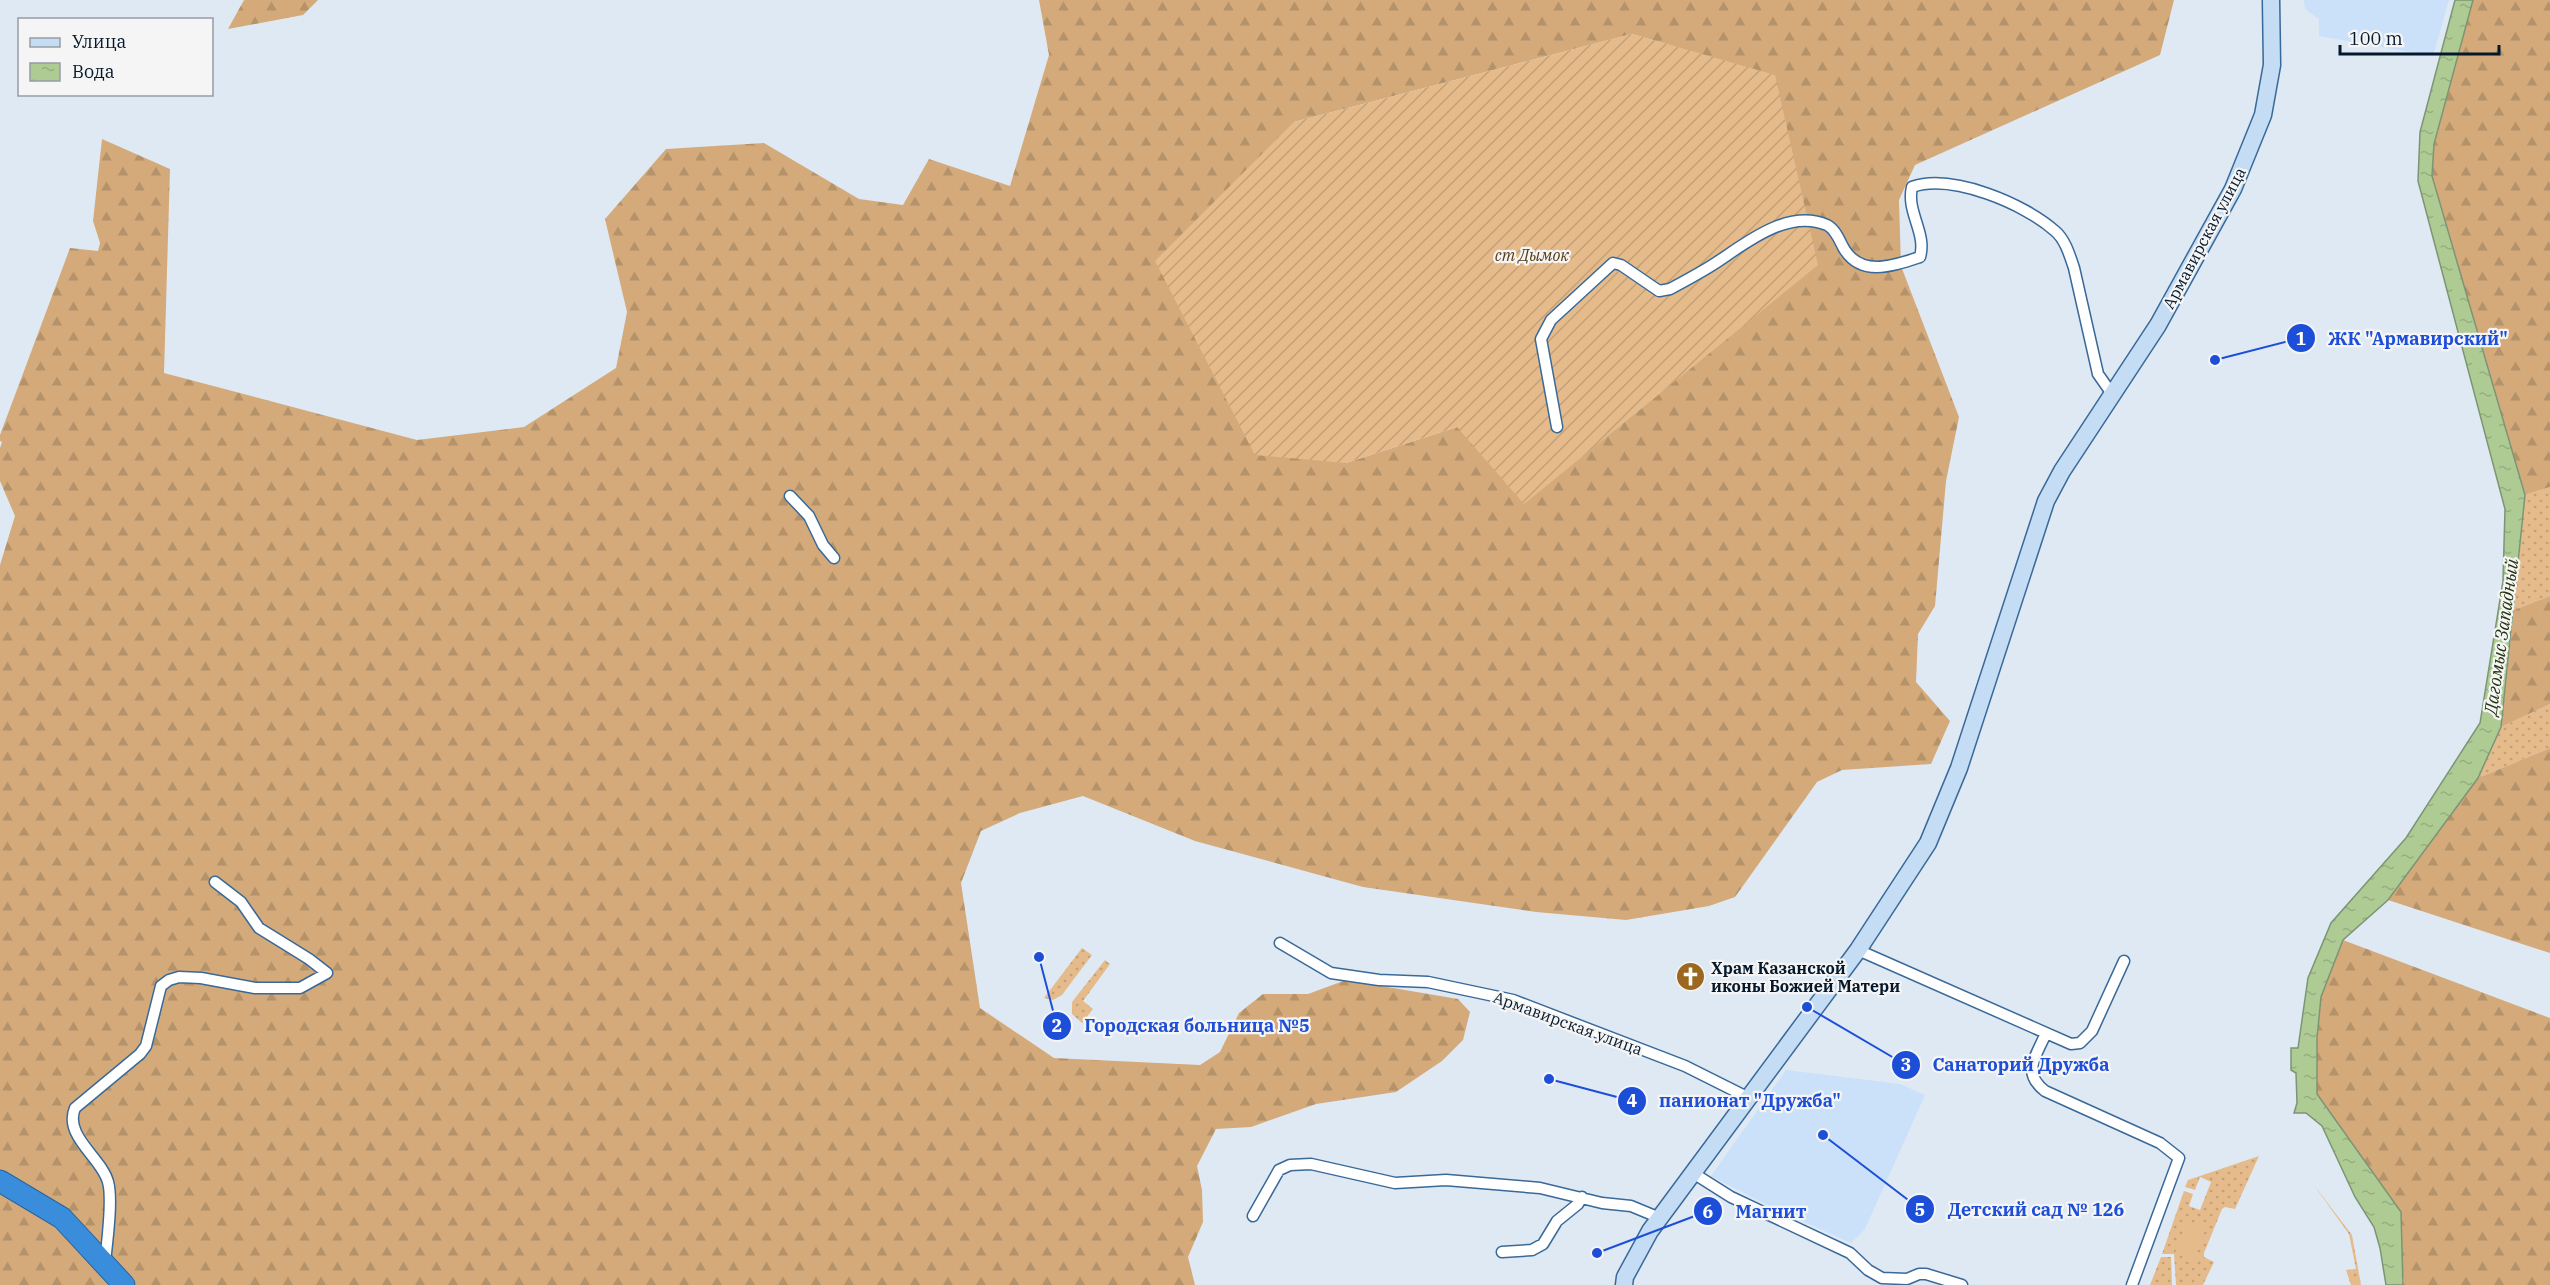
<svg xmlns="http://www.w3.org/2000/svg" width="2550" height="1285" font-family="'IBM Plex Serif',serif">
	<style>
		.built { fill: #cae1f9 }
		.grass { fill: url(#grass-dots) }
		.forest { fill: url(#forest-firs); fill-rule: evenodd }
		.garden { fill: url(#garden-furrows) }
		.pitch { fill: #e6bb8b }
		.water { fill: url(#water-ripples); stroke: #7c9575; stroke-width: 1.5 }
		.lines { fill: none; stroke-linecap: round; stroke-linejoin: round }
		.street-casing { stroke: #396998; stroke-width: 13 }
		.secondary-casing { stroke: #396998; stroke-width: 19 }
		.highway-casing { stroke: #27649e; stroke-width: 23 }
		.street { stroke: #fff; stroke-width: 10 }
		.secondary { stroke: #c4ddf4; stroke-width: 16 }
		.highway { stroke: #398ddb; stroke-width: 21 }
		.labels { text-anchor: middle; dominant-baseline: central; stroke-width: 4.5; stroke-linejoin: round; paint-order: stroke }
		.street-label { font-size: 16px; fill: #05182c; stroke: #f5f5f5 }
		.park-label { font-size: 16px; font-style: italic; fill: #583b15; stroke: #f5f5f5 }
		.poi-label { font-size: 16px; font-weight: bold; fill: #05182c; stroke: #f5f5f5; text-anchor: start }
		.water-label { font-size: 18px; font-style: italic; fill: #23340c; stroke: #f5f5f5 }
		.leader { fill: none; stroke: #1d4ed8; stroke-width: 2 }
		.callout-dot { fill: #1d4ed8; stroke: #f5f5f5; stroke-width: 2 }
		.mark-label { font-size: 18px; text-anchor: middle; font-weight: bold; fill: #fff }
		.callout-label { font-size: 18px; text-anchor: middle; font-weight: bold; fill: #1d4ed8; stroke: #f5f5f5; stroke-width: 4.5; stroke-linejoin: round; paint-order: stroke }
	</style>
	<defs>
		<pattern id="grass-dots" width="8" height="8" patternUnits="userSpaceOnUse" patternTransform="scale(1.5)"><rect width="8" height="8" fill="#e6bb8b"/><path d="M2 2h.1M6 6h.1" fill="none" stroke="#c4a078" stroke-width="1.8" stroke-linecap="round"/></pattern>
		<pattern id="forest-firs" width="22" height="20" patternUnits="userSpaceOnUse" patternTransform="scale(1.5)"><rect width="22" height="20" fill="#d4aa7a"/><path d="M5 1l3.5 6h-7zM16 11l3.5 6h-7z" fill="#b4926a"/></pattern>
		<pattern id="garden-furrows" width="10" height="10" patternUnits="userSpaceOnUse" patternTransform="scale(1.5)"><rect width="10" height="10" fill="#e6bb8b"/><path d="M-1 1l2-2M0 10L10 0M9 11l2-2" fill="none" stroke="#c4a078"/></pattern>
		<pattern id="water-ripples" width="26" height="14" patternUnits="userSpaceOnUse" patternTransform="scale(1.5)"><rect width="26" height="14" fill="#afcb94"/><path d="M2 4q2-2 4 0t4 0M15 11q2-2 4 0t4 0" fill="none" stroke="#95ae80"/></pattern>
	</defs>
	<rect width="100%" height="100%" fill="#dfe9f4"/>
	<path class="built" d="M2304,0H2449L2433,56L2319,36V19L2305,9Z
		M1786,1070L1900,1084L1925,1095L1865,1229L1851,1243L1765,1204L1711,1176Z"/>
	<path class="grass" d="M2550,487V596L2514,610L2525,495Z
		M2550,704V748L2478,778L2501,727Z
		M1082,948L1092,955L1062,995L1053,1000L1044,998Z
		M1105,960L1110,964L1083,1001L1093,1009L1082,1023L1072,1014V1002Z
		M2259,1156L2235,1209L2225,1207L2222,1209L2204,1253V1257L2214,1262L2203,1285H2176L2174,1254H2162L2184,1191L2193,1194L2189,1206L2200,1210L2211,1182L2200,1177L2195,1190L2185,1187L2188,1180Z
		M2313,1184L2352,1235L2361,1285H2351L2346,1270L2356,1269L2349,1234Z
		M2161,1257H2171L2172,1285H2150Z"/>
	<path class="forest" d="M244,0H318L303,15L228,29Z
		M1039,0H2174L2160,55L1915,165L1899,200L1901,266L1959,417L1946,481L1935,606L1918,634L1916,682L1950,721L1931,764L1842,770L1817,782L1735,897L1709,906L1626,920L1536,912L1363,887L1195,841L1083,796L1020,813L981,831L961,883L980,1008L1054,1058L1200,1065L1220,1052L1239,1013L1263,994H1308L1346,980L1458,999L1470,1012L1463,1040L1442,1061L1396,1092L1316,1104L1251,1127L1216,1129L1197,1166L1202,1190L1203,1222L1188,1257L1195,1285H0V565L15,516L0,481V448L2,442L0,441V435L70,248L98,251L100,243L93,221L102,139L170,169L164,373L417,440L524,427L616,368L627,312L605,219L666,149L764,143L859,199L903,205L929,159L1010,186L1049,55ZM1632,34L1775,76L1457,427L1346,463L1294,122Z
		M2473,0H2550V487L2525,495L2432,176L2434,144Z
		M2550,596V704L2501,727L2514,610Z
		M2550,748V953L2388,900L2478,778Z
		M2343,940L2550,1018V1285H2403L2404,1280L2317,1094V1038L2321,997Z"/>
	<path class="garden" d="M1632,34L1775,75L1818,265L1524,504L1457,427L1346,463L1255,455L1155,261L1294,122Z"/>
	<path class="pitch" d="M2187,1221L2206,1228L2193,1261L2175,1253Z"/>
	<path class="water" d="M2455,0H2473L2434,144L2432,176L2525,495L2501,727L2478,778L2388,900L2343,940L2321,997L2317,1038V1094L2401,1212L2403,1285H2386L2380,1248L2374,1227L2355,1197L2322,1126L2306,1113H2294L2297,1103L2296,1073L2291,1070V1048H2298L2308,978L2331,923L2406,838L2480,723L2503,581L2505,509L2418,181L2420,132Z"/>
	<g class="lines">
		<defs>
			<path id="street" d="M1557,427L1541,339L1551,320L1613,263L1621,265L1659,291L1670,289C1685,281 1700,273 1714,264C1745,244 1787,208 1827,225C1835,229 1839,239 1843,247C1860,278 1893,266 1920,257C1927,233 1906,212 1912,187C1952,173 2025,204 2055,231C2065,239 2070,256 2074,268L2098,374L2112,394
				M790,496L809,516L823,545L834,558
				M1280,943L1331,973L1379,980L1428,982L1513,1000L1685,1066L1749,1098
				M1858,950L2071,1044L2080,1043L2092,1031L2124,961
				M2046,1033C2036,1057 2021,1072 2045,1091L2160,1143L2179,1158L2132,1285
				M1693,1173L1731,1197L1850,1253L1868,1270L1882,1278L1907,1279L1919,1274H1926L1962,1285
				M1253,1216L1279,1170L1290,1165L1311,1164L1395,1183L1446,1180L1540,1188L1602,1203L1631,1206L1660,1218
				M1502,1252L1532,1250L1543,1244L1557,1221L1578,1204L1582,1197
				M105,1262C107,1243 113,1199 108,1182C102,1158 63,1136 75,1108L140,1054L146,1046L161,986L169,980L179,977L201,978L255,988H300L327,973L309,959L259,928L241,902L215,882"/>
			<path id="secondary" d="M1624,1285L1625,1277L1650,1231L1858,950L1928,843L1959,768L2046,501L2062,471L2158,325L2233,189L2263,115L2272,65L2271,0"/>
			<path id="highway" d="M0,1181L62,1218L124,1285"/>
		</defs>
		<use href="#street" class="street-casing"/>
		<use href="#secondary" class="secondary-casing"/>
		<use href="#highway" class="highway-casing"/>
		<use href="#street" class="street"/>
		<use href="#secondary" class="secondary"/>
		<use href="#highway" class="highway"/>
	</g>
	<defs>
		<symbol id="church-disc" viewBox="-11 -11 22 22"><circle r="9.5" fill="#9c681f" stroke="#f5f5f5"/><path d="M-1.2-6h2.4v3.5h3.3v2.4h-3.3V6h-2.4V-.1h-3.3v-2.4h3.3Z" fill="#fff"/></symbol>
	</defs>
	<g fill-rule="evenodd">
		<use href="#church-disc" x="1674" y="960" width="33" height="33"/>
	</g>
	<g class="labels">
		<g class="street-label">
			<text transform="translate(2204 238) rotate(-62)">Армавирская улица</text>
			<text transform="translate(1568 1023) rotate(20)">Армавирская улица</text>
		</g>
		<g class="park-label">
			<text x="1532" y="255">ст Дымок</text>
		</g>
		<g class="poi-label">
			<text x="1711" y="968">Храм Казанской<tspan x="1711" dy="18">иконы Божией Матери</tspan></text>
		</g>
		<g class="water-label">
			<text transform="translate(2501 637) rotate(-82)">Дагомыс Западный</text>
		</g>
	</g>
	<path class="leader" d="M2215 360L2301 338M1039 957L1057 1026M1807 1007L1906 1065M1549 1079L1632 1101M1823 1135L1920 1209M1597 1253L1708 1211"/>
	<g class="callout-dot">
		<circle cx="2215" cy="360" r="6"/>
		<circle cx="1039" cy="957" r="6"/>
		<circle cx="1807" cy="1007" r="6"/>
		<circle cx="1549" cy="1079" r="6"/>
		<circle cx="1823" cy="1135" r="6"/>
		<circle cx="1597" cy="1253" r="6"/>
		<circle cx="2301" cy="338" r="15"/>
		<circle cx="1057" cy="1026" r="15"/>
		<circle cx="1906" cy="1065" r="15"/>
		<circle cx="1632" cy="1101" r="15"/>
		<circle cx="1920" cy="1209" r="15"/>
		<circle cx="1708" cy="1211" r="15"/>
	</g>
	<g class="mark-label">
		<text x="2301" y="345">1</text>
		<text x="1057" y="1032">2</text>
		<text x="1906" y="1071">3</text>
		<text x="1632" y="1107">4</text>
		<text x="1920" y="1216">5</text>
		<text x="1708" y="1218">6</text>
	</g>
	<g class="callout-label">
		<text x="2418" y="345">ЖК "Армавирский"</text>
		<text x="1197" y="1032">Городская больница №5</text>
		<text x="2021" y="1071">Санаторий Дружба</text>
		<text x="1750" y="1107">панионат "Дружба"</text>
		<text x="2036" y="1216">Детский сад № 126</text>
		<text x="1771" y="1218">Магнит</text>
	</g>
	<rect x="18" y="18" width="195" height="78" fill="#f5f5f5" stroke="#959da5" stroke-width="1.5"/>
	<rect x="30" y="38" width="30" height="9" fill="#c4ddf4" stroke="#959da5" stroke-width="1.5"/>
	<text x="72" y="48" font-size="18" fill="#05182c">Улица</text>
	<rect x="30" y="63" width="30" height="18" fill="url(#water-ripples)" stroke="#959da5" stroke-width="1.5"/>
	<text x="72" y="78" font-size="18" fill="#05182c">Вода</text>
	<path d="M2340 45v9h159v-9" fill="none" stroke="#05182c" stroke-width="3"/>
	<text x="2349" y="45" font-size="18" fill="#05182c" stroke="#f5f5f5" stroke-width="4.5" paint-order="stroke">100 m</text>
</svg>
